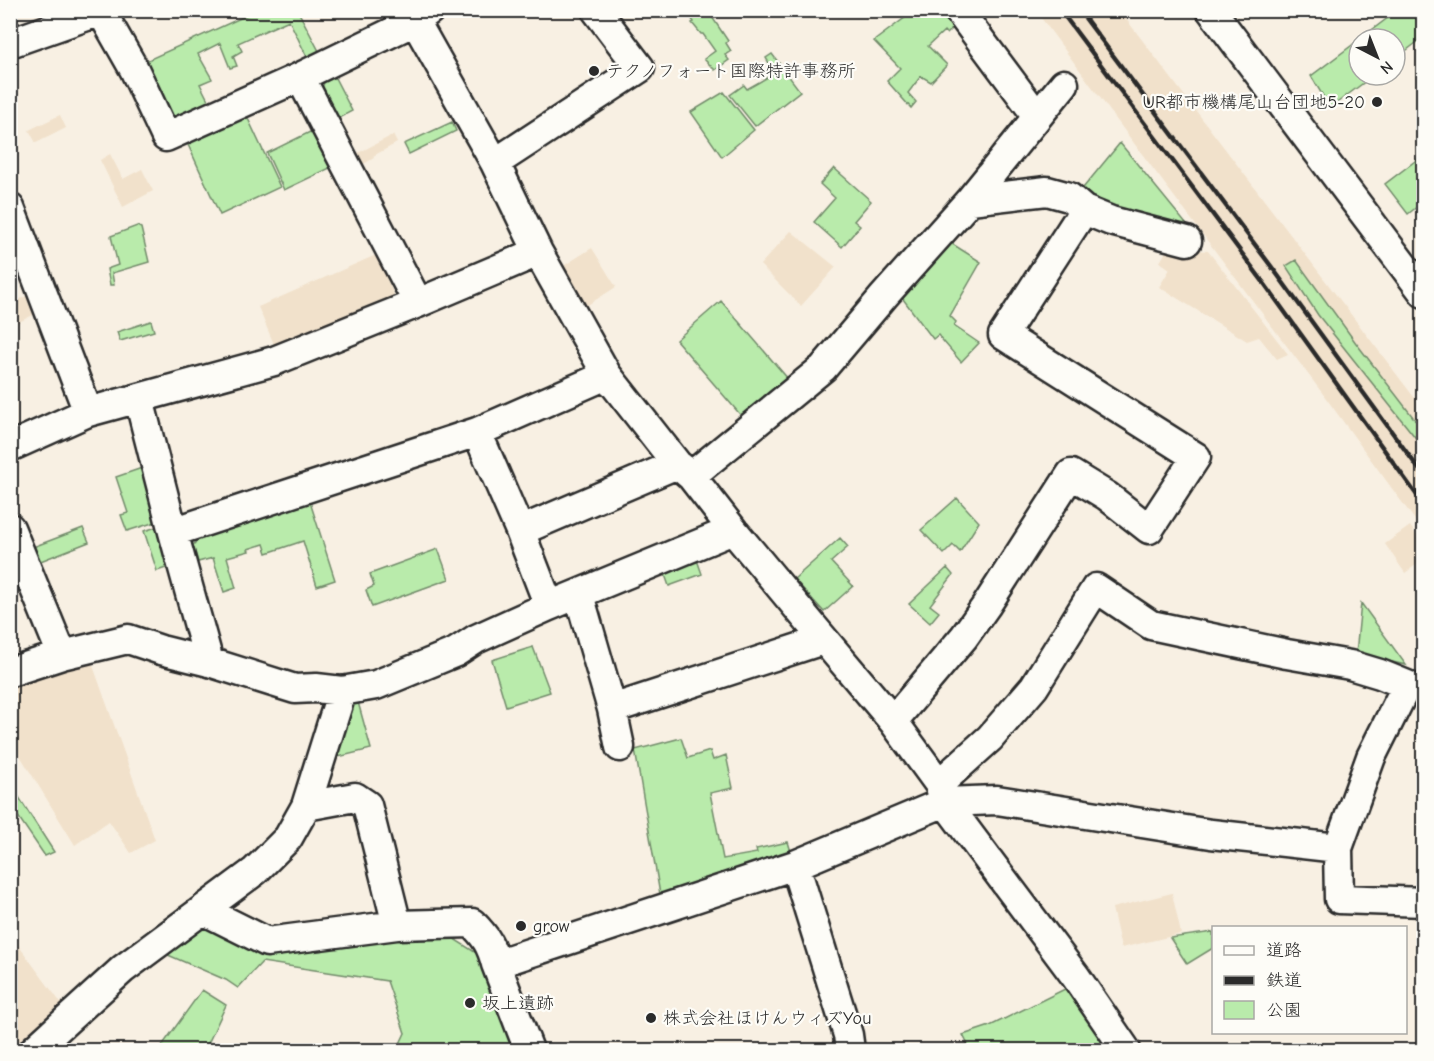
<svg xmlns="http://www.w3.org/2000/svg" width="1434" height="1061" font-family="'Comic Neue','Klee One',sans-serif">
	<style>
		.built { fill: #f1e1cb }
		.green { fill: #b9ebab; stroke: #728b6b; stroke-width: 1.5 }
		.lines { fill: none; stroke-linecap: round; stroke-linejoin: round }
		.minor-casing { stroke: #2b2b2b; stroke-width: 33 }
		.minor { stroke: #fdfcf7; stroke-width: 28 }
		.rail { stroke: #2b2b2b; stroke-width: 4.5 }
		.poi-dot { fill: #2b2b2b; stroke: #fdfcf7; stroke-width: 2 }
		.labels { text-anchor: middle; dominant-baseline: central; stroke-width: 4.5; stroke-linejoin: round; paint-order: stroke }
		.poi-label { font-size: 18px; fill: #2b2b2b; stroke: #fdfcf7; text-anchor: start }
	</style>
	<rect width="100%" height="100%" fill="#f8f0e3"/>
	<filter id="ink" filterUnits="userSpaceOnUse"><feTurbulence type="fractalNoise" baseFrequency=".0167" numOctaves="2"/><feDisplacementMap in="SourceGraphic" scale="12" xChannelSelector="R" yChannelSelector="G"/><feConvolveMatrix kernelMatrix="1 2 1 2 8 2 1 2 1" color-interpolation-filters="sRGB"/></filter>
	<g filter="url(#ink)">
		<path class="built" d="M1036,11H1120L1423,409V531L1323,394L1124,130Z
			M60,115L66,128L36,143L29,130Z
			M393,135L397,143L373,156L374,158L362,165L356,154Z
			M110,154L123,179L142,169L153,191L123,207L100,160Z
			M791,231L836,267L801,306L760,265Z
			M592,248L616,287L586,306L578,305L557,270Z
			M1168,248L1208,251L1288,354L1277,359L1259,337L1247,341L1159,287L1170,269L1160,262Z
			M376,255L395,297L276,349L258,307Z
			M28,295L37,313L11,326V304Z
			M1410,526L1423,545V560L1405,573L1385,544Z
			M91,660L155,840L131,853L109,821L75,845L11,741V684Z
			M1172,893L1181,934L1121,948L1112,908Z
			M10,934L66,1010L23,1050H11Z"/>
		<path class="green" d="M702,10L721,11L712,17L728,41L726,43L731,51L725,55L729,60L715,70L704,59L715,51L703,34H701L692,23L694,22L691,18Z
			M256,11H298L320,53L308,59L289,20L238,43L242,51L233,56L237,66L230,68L220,43L198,54L212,79L200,84L211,106L180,120L166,115L139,64Z
			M914,11H940L954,27L947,34L944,31L928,46L947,65L931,82L921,76L908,93L916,102L911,108L887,81L900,68L874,41Z
			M1397,11H1423L1424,37L1395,59V39H1360Z
			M1359,40V75H1374L1330,108L1311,76Z
			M772,54L800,91L755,126L730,95L744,85L747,89L775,73L766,58Z
			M332,72L352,111L335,120L321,92L326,75Z
			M724,92L754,130L722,157L691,112Z
			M244,110L280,187L220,215L185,138Z
			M452,122L456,131L409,154L404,144Z
			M312,131L330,168L284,190L267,153Z
			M1120,143L1195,235L1152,225L1079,193Z
			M1423,155V202L1408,214L1385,184Z
			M834,168L871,201L854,221L860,226L842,247L814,222L835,198L820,184Z
			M137,226L141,228L149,262L112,273L114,285H110L107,269L118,265L111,236Z
			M946,240L981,262L950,316L956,322L954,326L979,343L961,362L938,335L933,339L900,295Z
			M1296,260L1356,343L1423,430V447L1318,315L1286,266Z
			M721,301L789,380L744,419L676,340Z
			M151,321L154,331L120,341L117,332Z
			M142,468L159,521L127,531L121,515L128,513L116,477Z
			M957,498L979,522L960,552L953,545L944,554L921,530Z
			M310,502L335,580L317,586L303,541L267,553L264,544L248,549L249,551L227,557L236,588L224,592L213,558L198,562L193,545L200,538Z
			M160,526L172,566L157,571L144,531Z
			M83,528L89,542L38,562L33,547Z
			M840,538L848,547L831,562L853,586L824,612L794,579Z
			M438,549L449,579L372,607L366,590L374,586L370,574Z
			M696,557L702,574L669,586L663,569Z
			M947,568L953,575L930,605L939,612L930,623L909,604Z
			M1361,603L1406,665L1356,654Z
			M533,647L550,692L506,706L492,660Z
			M358,702L371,749L334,758L348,705Z
			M681,738L688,758L710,751L713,760L726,755L733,788L710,793L723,859L757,853L756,849L788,842L793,858L661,900L635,750Z
			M11,785L54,852L45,856L11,806Z
			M207,924L247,945L448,935L478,954L514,1050H397L405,1033L387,981L262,962L238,988L226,980L168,955V946Z
			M1213,932V948L1187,964L1170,938Z
			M1073,985L1116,1050H969L968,1045L963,1035L990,1026Z
			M202,990L226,1005L205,1050H159Z"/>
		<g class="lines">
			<defs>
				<path id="minor" d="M958,10L1037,116
					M1211,10L1424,293
					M415,21L495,163L538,252L607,375L677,464L691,476L733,530L816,630L893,721L939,784L945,802L1076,977L1126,1050
					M10,43L101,11L134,69L166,137L300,77L415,21L430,10
					M300,77L418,303
					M495,163L640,68L596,10
					M970,200L1047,191L1069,197L1084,210L1111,221L1187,241
					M10,208L88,412
					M139,399L173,532L209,662
					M477,432L520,531L677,464
					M10,447L88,412L274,361L418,303L538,252
					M691,476L823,368L884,296L970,200L1064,84
					M10,528L62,655
					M520,531L549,606
					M173,532L477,432L607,375
					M579,595L612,709L620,747
					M10,672L62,655L128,639L161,650L209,662L295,689L316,688L342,691L376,685L456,652L476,639L549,606L733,530
					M612,709L823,640
					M893,721L964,637L986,606L1071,474L1107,496L1149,529L1196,457L1003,335L1084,210
					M939,784L990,738L1034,687L1096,588L1151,625L1287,654L1350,665L1380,674L1407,685L1371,757L1338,848L1339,899L1424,902
					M795,865L848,1035L850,1050
					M203,910L267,942L397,925L367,805L355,797L306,806
					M397,925L472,923C486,937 491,945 496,964L795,865L945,802L997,800L1211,834L1338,848
					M496,964L529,1050
					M34,1050L123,969L255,871L288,838L306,806L342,691"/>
			</defs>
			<use href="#minor" class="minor-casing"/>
			<use href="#minor" class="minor"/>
			<path class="rail" d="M1060,10L1261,279L1424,505
				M1079,10L1274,270L1424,476"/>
		</g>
	</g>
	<g class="poi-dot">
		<circle cx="594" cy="71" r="6"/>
		<circle cx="1377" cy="102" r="6"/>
		<circle cx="521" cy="926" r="6"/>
		<circle cx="470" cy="1003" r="6"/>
		<circle cx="651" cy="1018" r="6"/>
	</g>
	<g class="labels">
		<g class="poi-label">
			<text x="606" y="71">テクノフォート国際特許事務所</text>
			<text x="1365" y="102" text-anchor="end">UR都市機構尾山台団地5-20</text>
			<text x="533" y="926">grow</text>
			<text x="482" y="1003">坂上遺跡</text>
			<text x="663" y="1018">株式会社ほけんウィズYou</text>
		</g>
	</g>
	<rect width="1434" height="1061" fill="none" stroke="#fdfcf7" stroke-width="36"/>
	<rect x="18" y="18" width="1398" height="1025" fill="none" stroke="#2b2b2b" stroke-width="2" filter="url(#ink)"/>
	<rect x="1212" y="926" width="195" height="108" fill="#fdfcf7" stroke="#a9a8a5" stroke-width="1.5"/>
	<rect x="1224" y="946" width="30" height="9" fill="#fdfcf7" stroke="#a9a8a5" stroke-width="1.5"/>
	<text x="1266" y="956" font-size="18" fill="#2b2b2b">道路</text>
	<rect x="1224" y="976" width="30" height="9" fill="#2b2b2b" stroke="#a9a8a5" stroke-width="1.5"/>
	<text x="1266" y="986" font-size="18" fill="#2b2b2b">鉄道</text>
	<rect x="1224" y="1001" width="30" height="18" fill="#b9ebab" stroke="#a9a8a5" stroke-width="1.5"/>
	<text x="1266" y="1016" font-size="18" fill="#2b2b2b">公園</text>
	<g transform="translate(1377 57) rotate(138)"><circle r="28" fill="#fdfcf7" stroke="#a9a8a5" stroke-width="1.5"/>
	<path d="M0-4.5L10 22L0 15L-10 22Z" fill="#2b2b2b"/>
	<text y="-9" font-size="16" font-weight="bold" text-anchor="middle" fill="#2b2b2b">N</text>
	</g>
</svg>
